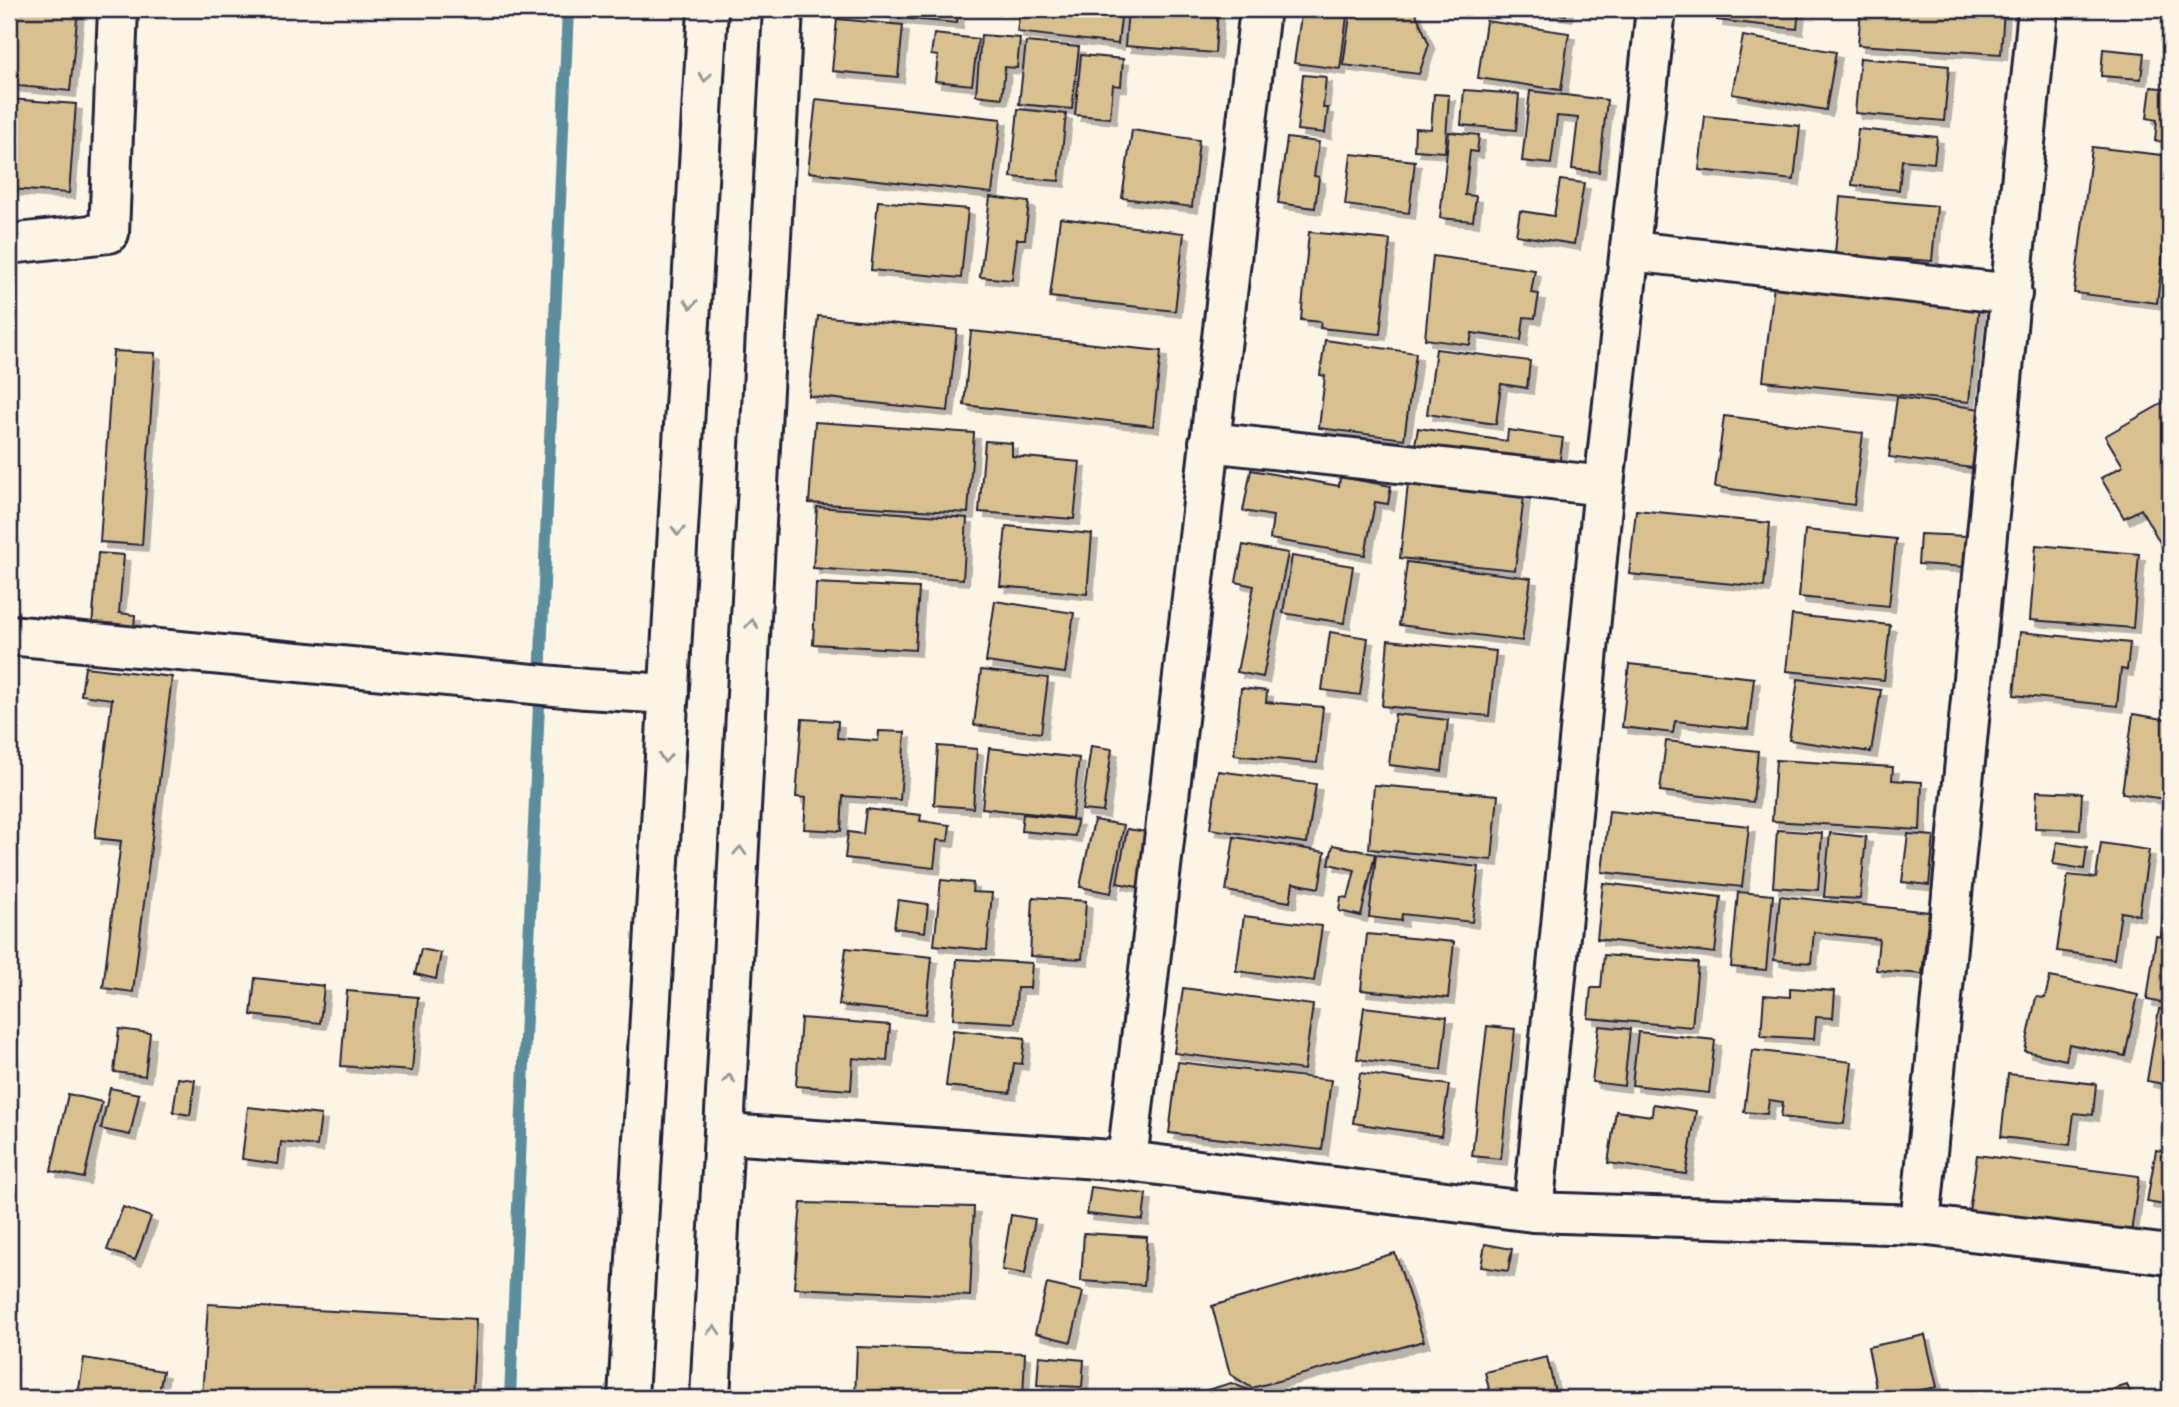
<svg xmlns="http://www.w3.org/2000/svg" width="2179" height="1407" font-family="Delius,sans-serif">
	<style>
		.lines { fill: none; stroke-linecap: round; stroke-linejoin: round }
		.stream { stroke: #5c8d9c; stroke-width: 12 }
		.building { fill: #d8c08f; stroke: #22223b; stroke-width: 2; filter: url(#shadow) }
		.minor-casing { stroke: #22223b; stroke-width: 44 }
		.major-casing { stroke: #22223b; stroke-width: 44 }
		.minor { stroke: #fcf5e5; stroke-width: 38 }
		.major { stroke: #fcf5e5; stroke-width: 38 }
		.oneway { stroke: #9a9698 }
	</style>
	<defs>
		<filter id="shadow"><feDropShadow dx="6" dy="6" stdDeviation="0" flood-color="#0004"/></filter>
	</defs>
	<rect width="100%" height="100%" fill="#fcf5e5"/>
	<filter id="ink" filterUnits="userSpaceOnUse"><feTurbulence type="fractalNoise" baseFrequency=".0143" numOctaves="2"/><feDisplacementMap in="SourceGraphic" scale="14" xChannelSelector="R" yChannelSelector="G"/><feConvolveMatrix kernelMatrix="1 2 1 2 8 2 1 2 1" color-interpolation-filters="sRGB"/></filter>
	<g filter="url(#ink)">
		<g class="lines">
			<path class="stream" d="M510,1398L568,9"/>
		</g>
		<path class="building" d="M9,9H78L70,91L9,85Z
			M886,9H958L957,23L885,17Z
			M1020,9H1122L1118,44L1017,32Z
			M1128,9H1218L1215,53L1125,46Z
			M1302,9H1348L1340,69L1294,63Z
			M1351,9L1415,11L1429,44L1419,74L1343,65Z
			M1522,9H1567L1566,15Z
			M1718,9H1799L1797,29L1717,20Z
			M1861,9H2004L2001,54L1858,45Z
			M837,19L903,25L898,77L832,71Z
			M1486,21L1569,33L1561,90L1478,78Z
			M934,34L978,39L972,85L935,81L938,56L931,55Z
			M981,35L1020,38L1017,68L1005,67L1002,98L976,95Z
			M1743,36L1836,52L1826,110L1732,94Z
			M1026,42L1079,47L1072,109L1019,104Z
			M2103,49L2144,53L2141,79L2101,76Z
			M1081,55L1123,59L1121,86L1113,85L1110,118L1075,115Z
			M1860,58L1949,66L1944,121L1855,113Z
			M1303,75L1326,77L1323,108H1328L1325,133L1297,130Z
			M2151,87L2170,89V142L2155,141L2157,120L2147,118Z
			M1464,90L1519,94L1516,130L1461,125Z
			M1530,91L1607,100L1599,172L1572,169L1578,118L1557,116L1551,164L1522,161Z
			M1434,94L1449,95L1445,152L1414,150L1415,128L1431,129Z
			M9,99L76,104L69,193L9,189Z
			M816,99L1001,119L992,193L808,172Z
			M1018,109L1066,114L1059,181L1011,177Z
			M1705,116L1800,126L1794,180L1699,170Z
			M1858,129L1937,137L1934,163L1902,160L1899,190L1852,185Z
			M1132,130L1199,140L1192,207L1122,198Z
			M1449,132L1479,135L1477,152L1470,151L1465,195L1476,196L1473,221L1440,218Z
			M1287,138L1319,142L1314,176L1319,177L1315,208L1278,203Z
			M2092,147L2170,156V220H2167L2157,303L2074,293Z
			M1351,154L1415,161L1409,213L1345,205Z
			M1560,180L1584,183L1574,244L1516,235L1520,211L1554,216Z
			M990,197L1029,202L1025,239H1017L1012,280L980,277Z
			M1840,197L1937,206L1932,261L1890,258L1889,270L1834,265Z
			M878,201L968,209L961,278L871,270Z
			M1060,218L1184,233L1175,311L1050,297Z
			M1309,232L1390,240L1380,334L1320,328L1321,322L1301,320Z
			M1433,256L1535,270L1531,293L1539,294L1535,318L1524,317L1521,340L1472,333L1470,345L1425,339Z
			M1774,285L1979,306L1969,402L1763,381Z
			M818,316L957,330L948,411L809,396Z
			M971,331L1161,351L1153,426L964,405Z
			M1325,340L1416,353L1404,439L1319,428L1325,376L1320,375Z
			M1436,349L1530,361L1527,388L1501,384L1496,424L1427,414Z
			M113,351L155,353L142,545L100,542Z
			M1897,397L1981,409L1972,468L1889,457Z
			M2170,399V544L2163,548L2141,509L2124,518L2101,478L2123,466L2105,436Z
			M1724,416L1863,433L1854,505L1715,487Z
			M815,422L974,433L968,513L809,503Z
			M1418,428L1507,441L1508,430L1563,438L1558,471L1414,450Z
			M985,441L1012,443V456L1080,462L1074,519L979,512Z
			M1251,470L1339,486L1340,477L1391,486L1388,504L1375,502L1365,555L1270,539L1273,516L1243,511Z
			M1408,484L1524,496L1515,570L1400,558Z
			M817,507L967,518L963,579L813,568Z
			M1636,510L1770,523L1764,587L1629,574Z
			M1006,526L1092,534L1087,594L1000,586Z
			M1805,530L1896,539L1889,606L1799,597Z
			M1920,534L1967,536L1966,567L1918,564Z
			M1243,545L1288,553L1263,677L1237,672L1254,586L1236,582Z
			M2036,545L2139,554L2133,628L2030,620Z
			M98,553L124,555L119,613L135,615L133,642L91,639Z
			M1292,556L1353,566L1344,623L1283,613Z
			M1407,562L1531,578L1522,641L1399,625Z
			M816,583L919,588L915,650L813,644Z
			M995,601L1074,613L1065,673L986,662Z
			M1792,615L1890,625L1884,680L1786,671Z
			M1330,632L1368,638L1360,695L1322,690Z
			M2020,632L2130,643L2127,670L2121,669L2117,706L2014,695Z
			M1388,640L1496,651L1489,716L1382,706Z
			M1629,664L1754,678L1748,729L1675,721L1673,733L1622,727Z
			M85,667L172,677L133,992L103,988L121,841L95,838L112,699L81,695Z
			M981,670L1048,678L1041,733L974,725Z
			M1798,679L1881,690L1871,752L1789,740Z
			M1241,688L1267,691L1266,702L1323,707L1317,763L1234,755Z
			M1395,714L1448,720L1442,771L1389,765Z
			M2133,714L2170,720V764L2165,799L2122,793Z
			M802,719L838,721L837,738L878,741L879,731L905,732L900,800L843,796L841,831L804,829L806,798L796,797Z
			M1666,741L1758,751L1753,802L1660,791Z
			M938,746L977,749L973,808L934,805Z
			M1091,746L1112,749L1103,812L1082,810Z
			M989,748L1079,758L1072,818L982,808Z
			M1776,760L1893,767L1892,780L1922,782L1920,830L1772,821Z
			M1218,771L1316,784L1307,843L1210,829Z
			M1374,785L1498,795L1492,860L1369,849Z
			M2037,791L2082,793L2080,830L2035,828Z
			M866,809L921,815L920,821L950,825L948,841L937,840L934,868L845,858L848,832L863,834Z
			M1609,811L1749,826L1742,887L1602,872Z
			M1023,814L1077,820L1075,836L1021,831Z
			M1094,820L1124,825L1111,893L1080,887Z
			M1127,829L1148,832L1138,887L1117,883Z
			M1777,830L1822,833L1818,890L1773,887Z
			M1830,833L1866,837L1860,899L1824,897Z
			M1908,834L1934,836L1929,885L1902,882Z
			M1234,837L1325,852L1319,888L1293,883L1290,902L1226,891Z
			M2057,842L2087,847L2084,869L2053,864Z
			M2101,843L2149,850L2139,915L2121,912L2114,959L2057,951L2068,875L2096,878Z
			M1333,845L1375,854L1361,916L1339,911L1341,897L1348,898L1355,870L1329,864Z
			M1376,855L1479,867L1472,922L1402,914L1401,921L1369,917Z
			M2167,867L2170,868V935H2161Z
			M941,880L973,883L972,892L992,893L987,950L934,945Z
			M1603,883L1721,897L1715,953L1597,939Z
			M1738,892L1773,895L1766,970L1731,967Z
			M1780,896L1929,912L1922,974L1876,970L1879,939L1814,932L1811,963L1774,960Z
			M1033,897L1086,901L1082,959L1030,956Z
			M898,900L928,904L925,932L894,928Z
			M1244,916L1322,926L1314,981L1236,971Z
			M1367,934L1454,942L1448,998L1361,990Z
			M2156,936L2170,938V1004L2147,1000Z
			M846,948L932,957L926,1014L839,1005Z
			M421,949L441,953L436,979L415,974Z
			M1604,955L1698,963L1692,1027L1588,1018L1591,988H1601Z
			M957,959L1032,963L1030,988H1017L1015,1023L953,1019Z
			M2050,977L2138,995L2125,1056L2069,1044L2066,1060L2025,1051L2036,997L2045,998Z
			M255,978L324,986L320,1023L251,1015Z
			M1183,988L1313,1005L1304,1070L1174,1053Z
			M1790,988L1835,991L1833,1018L1816,1017L1814,1039L1761,1036L1764,995L1790,997Z
			M347,991L418,997L412,1071L341,1066Z
			M1364,1007L1447,1017L1441,1070L1357,1059Z
			M2159,1009L2170,1011V1085L2147,1081Z
			M801,1018L890,1025L887,1061L853,1058L851,1090L796,1086Z
			M1487,1026L1515,1029L1501,1159L1472,1156Z
			M1599,1026L1630,1029L1624,1086L1592,1082Z
			M119,1029L150,1033L145,1076L114,1072Z
			M953,1030L1025,1038L1022,1064L1014,1063L1010,1093L946,1086Z
			M1638,1032L1715,1040L1709,1093L1632,1085Z
			M1752,1050L1852,1062L1844,1124L1781,1117L1783,1102L1769,1100L1767,1114L1744,1112Z
			M1178,1062L1331,1080L1322,1150L1169,1133Z
			M1360,1073L1449,1085L1441,1136L1353,1123Z
			M2008,1074L2096,1084L2093,1115L2074,1113L2070,1145L2001,1137Z
			M178,1078L195,1080L190,1115L173,1112Z
			M110,1088L139,1094L130,1135L101,1129Z
			M68,1094L102,1102L84,1178L51,1171Z
			M1653,1104L1696,1111L1686,1174L1608,1163L1616,1111L1652,1116Z
			M248,1107L321,1115L317,1146L281,1142L278,1164L242,1159Z
			M2156,1150L2170,1152V1206L2147,1202Z
			M1977,1155L2139,1176L2131,1233L1969,1212Z
			M1091,1187L1146,1194L1143,1220L1087,1214Z
			M801,1203L974,1207L970,1296L794,1288Z
			M123,1207L151,1217L135,1260L107,1250Z
			M1011,1215L1035,1219L1025,1274L1002,1270Z
			M1084,1233L1147,1237L1144,1285L1081,1281Z
			M1485,1244L1512,1249L1508,1271L1481,1267Z
			M1395,1253L1424,1341L1252,1388L1230,1374L1212,1306Z
			M1047,1284L1083,1292L1071,1342L1035,1333Z
			M208,1304L476,1319L472,1398H202Z
			M1925,1335L1937,1387L1878,1398L1868,1347Z
			M857,1347L1025,1353L1023,1398H855Z
			M1039,1356L1084,1360L1082,1387L1037,1385Z
			M1547,1357L1555,1392L1526,1398H1491L1485,1372Z
			M84,1358L163,1371L158,1398H100L78,1395Z
			M1231,1383L1254,1392L1255,1398H1180Z
			M2127,1385L2133,1398H2086Z"/>
		<g class="lines">
			<defs>
				<path id="minor" d="M9,244L109,233L118,9
					M1631,251L2012,294
					M1209,442L1604,486
					M9,635L586,689L669,694
					M726,1134L1127,1161L1533,1212L1920,1225L2170,1255
					M1127,1161L1260,9
					M1533,1212L1604,486L1656,9
					M1920,1225L2038,9"/>
				<path id="major" d="M628,1398L708,9
					M710,1398L783,9"/>
			</defs>
			<use href="#minor" class="minor-casing"/>
			<use href="#major" class="major-casing"/>
			<use href="#minor" class="minor"/>
			<use href="#major" class="major"/>
		</g>
		<defs><path id="oneway-chevron" d="M-2-3.5L2.5 0L-2 3.5" fill="none" stroke-width="1.6" stroke-linecap="round" stroke-linejoin="round" transform="scale(1.75)"/></defs>
		<g class="oneway">
			<use href="#oneway-chevron" transform="translate(705 77) rotate(93)"/>
			<use href="#oneway-chevron" transform="translate(691 304) rotate(93)"/>
			<use href="#oneway-chevron" transform="translate(678 531) rotate(93)"/>
			<use href="#oneway-chevron" transform="translate(752 624) rotate(-87)"/>
			<use href="#oneway-chevron" transform="translate(665 758) rotate(93)"/>
			<use href="#oneway-chevron" transform="translate(740 851) rotate(-87)"/>
			<use href="#oneway-chevron" transform="translate(729 1079) rotate(-87)"/>
			<use href="#oneway-chevron" transform="translate(714 1330) rotate(-87)"/>
		</g>
	</g>
	<rect width="2179" height="1407" fill="none" stroke="#fcf5e5" stroke-width="35"/>
	<rect x="18" y="18" width="2144" height="1372" fill="none" stroke="#22223b" stroke-width="2.5" filter="url(#ink)"/>
</svg>
